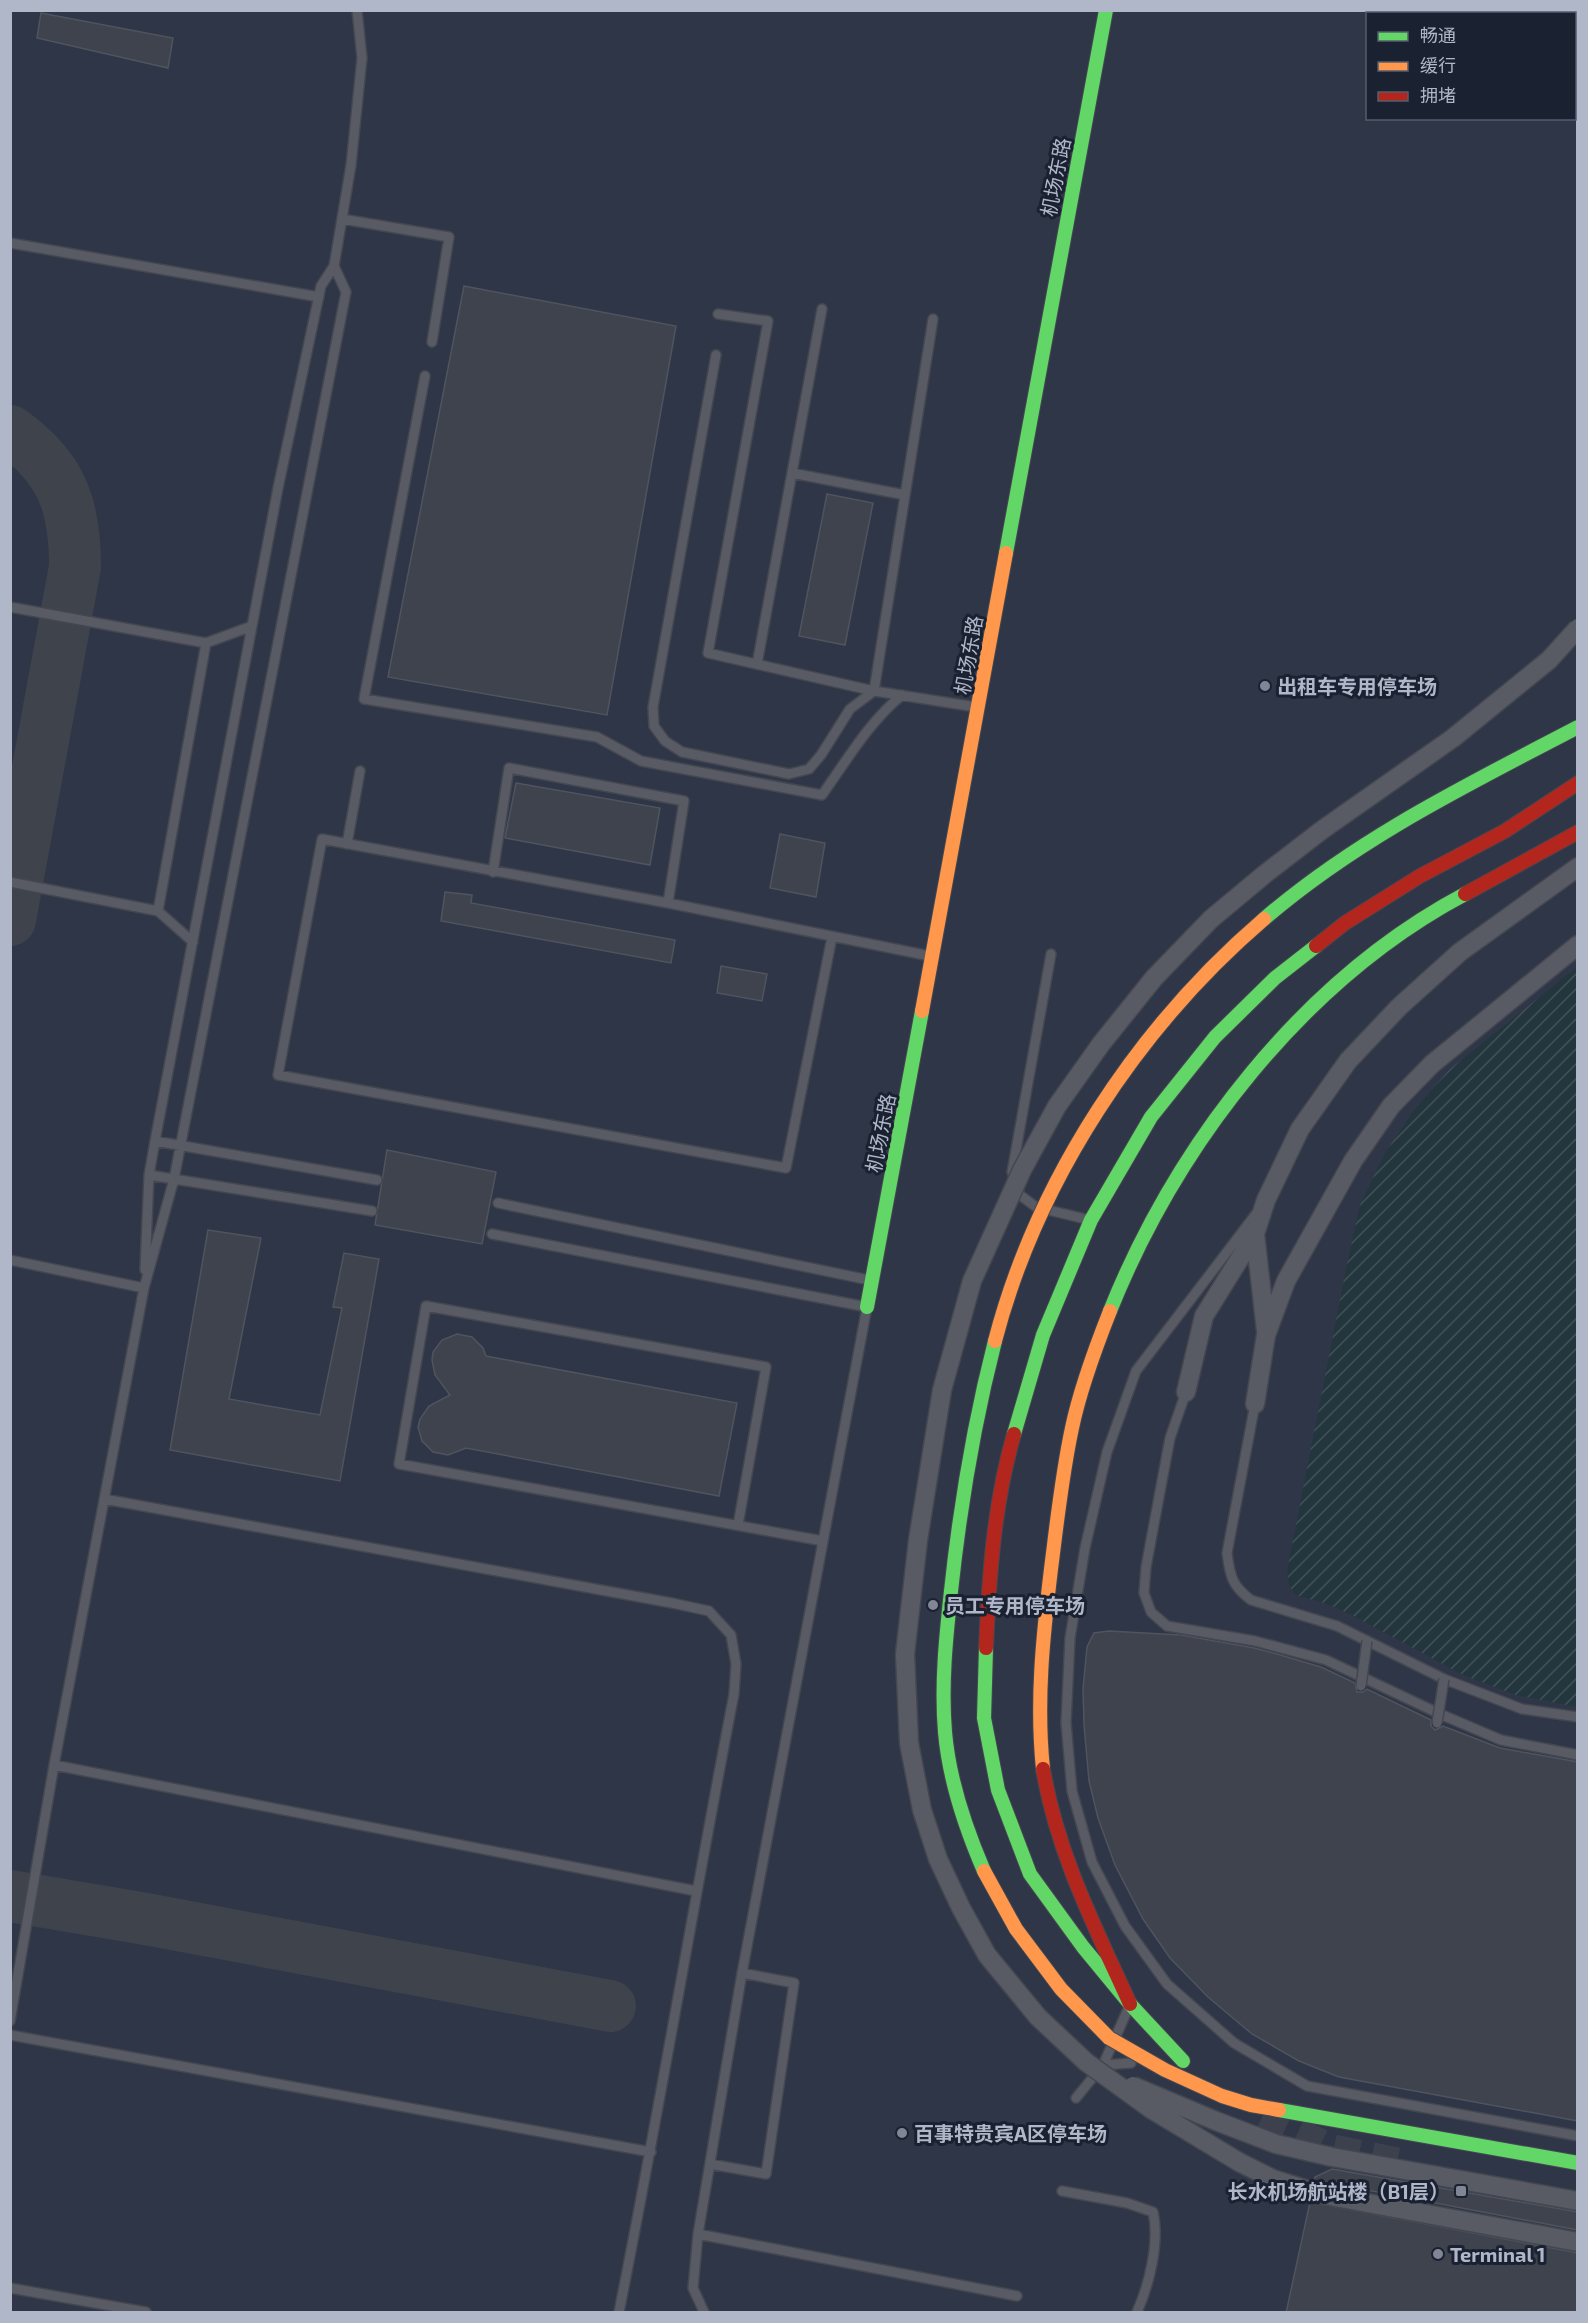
<svg xmlns="http://www.w3.org/2000/svg" width="1588" height="2323" font-family="'Exo 2','Noto Sans SC',sans-serif">
	<style>
		.airport { fill: #2e3647; fill-rule: evenodd }
		.garden { fill: url(#garden-furrows) }
		.lines { fill: none; stroke-linecap: round; stroke-linejoin: round }
		.taxiway { stroke: #3e434c; stroke-width: 52 }
		.building { fill: #3f434d; stroke: #4f545f; stroke-width: 1.5 }
		.secondary-tunnel { stroke: #3c414d; stroke-width: 26; stroke-dasharray: 26 13; stroke-linecap: butt }
		.lane-casing { stroke: #444750; stroke-width: 12 }
		.street-casing { stroke: #444750; stroke-width: 21 }
		.fast-casing { stroke: #444750; stroke-width: 16 }
		.slow-casing { stroke: #444750; stroke-width: 16 }
		.jam-casing { stroke: #444750; stroke-width: 16 }
		.lane { stroke: #585b64; stroke-width: 9 }
		.street { stroke: #585b64; stroke-width: 18 }
		.fast { stroke: #63d668; stroke-width: 14 }
		.slow { stroke: #ff974d; stroke-width: 14 }
		.jam { stroke: #b3261e; stroke-width: 14 }
		.lane-bridge-casing { stroke: #444750; stroke-width: 12; stroke-linecap: butt }
		.street-bridge-casing { stroke: #444750; stroke-width: 21; stroke-linecap: butt }
		.fast-bridge-casing { stroke: #444852; stroke-width: 16; stroke-linecap: butt }
		.slow-bridge-casing { stroke: #444852; stroke-width: 16; stroke-linecap: butt }
		.lane-bridge { stroke: #585b64; stroke-width: 9 }
		.street-bridge { stroke: #585b64; stroke-width: 18 }
		.fast-bridge { stroke: #63d668; stroke-width: 14 }
		.slow-bridge { stroke: #ff974d; stroke-width: 14 }
		.poi-dot { fill: #808696; stroke: #1a2232; stroke-width: 2 }
		.labels { text-anchor: middle; dominant-baseline: central; stroke-width: 6; stroke-linejoin: round; paint-order: stroke }
		.street-label { font-size: 20px; fill: #b0b7c9; stroke: #1a2232 }
		.poi-label { font-size: 20px; font-weight: bold; fill: #b0b7c9; stroke: #1a2232; text-anchor: start }
	</style>
	<defs>
		<pattern id="garden-furrows" width="10" height="10" patternUnits="userSpaceOnUse" patternTransform="scale(1.5)"><rect width="10" height="10" fill="#24363d"/><path d="M-1 1l2-2M0 10L10 0M9 11l2-2" fill="none" stroke="#415158"/></pattern>
	</defs>
	<rect width="100%" height="100%" fill="#272c37"/>
	<path class="airport" d="M11,11H1577V2312H11ZM1368,14H1574V118H1368Z"/>
	<path class="garden" d="M1577,967V1707L1516,1695L1463,1675L1352,1615L1324,1603L1302,1597L1294,1593L1289,1585L1287,1571L1346,1269L1360,1205L1385,1153L1414,1110L1450,1069Z"/>
	<g class="lines">
		<path class="taxiway" d="M10,431C62,468 75,505 75,567L10,920
			M10,1896L146,1919L610,2006"/>
	</g>
	<path class="building" d="M41,13L173,38L168,68L37,38Z
		M464,286L676,326L607,715L388,677Z
		M827,494L873,503L845,645L799,636Z
		M516,783L660,808L650,865L505,838Z
		M780,834L825,843L816,897L770,888Z
		M445,892L472,895L471,903L675,940L671,963L441,921Z
		M721,966L767,974L762,1001L717,993Z
		M387,1150L496,1172L482,1244L375,1225Z
		M208,1230L261,1238L229,1399L320,1415L342,1308L333,1307L344,1253L379,1259L340,1481L170,1450Z
		M457,1334L472,1337L483,1348L486,1356L737,1403L719,1496L466,1448L448,1455L433,1452L422,1441L418,1427L420,1419L429,1406L450,1395L435,1375L432,1360L433,1352L442,1340Z
		M1109,1631L1181,1635L1254,1648L1277,1654L1321,1667L1355,1683L1357,1692H1363L1367,1689L1431,1720V1726L1435,1730L1443,1726L1500,1748L1578,1762V2121L1339,2077L1299,2061L1252,2034L1208,1997L1170,1958L1143,1919L1115,1865L1098,1818L1089,1781L1084,1725L1083,1689L1087,1647L1094,1633Z
		M1332,2169L1578,2212V2230L1314,2180L1315,2177Z
		M1310,2202L1578,2253V2313H1286Z"/>
	<g class="lines">
		<path class="secondary-tunnel" d="M1263,2115L1332,2147L1400,2161"/>
		<defs>
			<path id="lane" d="M342,219L449,237L432,342
				M10,243L319,297
				M718,314L768,321L708,653L874,691L976,707
				M716,355L653,707L654,726L665,741L682,752L789,774L809,769L821,755L850,709L874,691L933,319
				M425,376L364,699L597,737L641,761L822,795C847,760 869,722 902,695
				M792,473L905,495
				M10,607L206,643
				M757,664L822,309
				M347,844L360,771
				M493,872L509,768L684,801L668,903
				M10,882L158,911
				M832,937L786,1168L278,1075L322,839L668,903L930,956
				M193,942L158,911L206,643L252,626
				M1051,954L1012,1172L1020,1195L1036,1207L1090,1220
				M155,1141L377,1180
				M149,1175L372,1211
				M498,1203L869,1280
				M1256,1214L1136,1371L1107,1452L1085,1548L1070,1638L1066,1723L1072,1791L1092,1862L1125,1926L1167,1984L1234,2043L1307,2086L1578,2136
				M492,1234L867,1307L742,1973L698,2234L693,2288L704,2312
				M10,1260L144,1288
				M145,1270L149,1175L155,1141L278,488L321,286L334,266L351,165L362,58L357,10
				M1186,1392L1170,1438L1146,1567L1144,1593L1151,1612L1167,1626L1255,1641L1326,1660L1440,1714L1501,1740L1578,1755
				M1255,1404L1227,1553C1230,1576 1232,1586 1251,1600L1337,1626L1444,1679L1522,1709L1578,1717
				M104,1499L672,1603L709,1611L731,1635L736,1664L734,1694C694,1900 660,2107 619,2312
				M738,1525L766,1367L426,1306L399,1464L823,1541
				M54,1765L696,1891
				M10,2021L54,1765L144,1288L174,1179L346,292L334,266
				M10,2035L651,2152
				M1103,2065L1131,2063
				M1076,2098L1103,2065L1128,2009
				M710,2164L766,2174L794,1983L742,1973
				M1062,2191L1127,2203L1153,2212C1160,2242 1149,2285 1137,2312
				M698,2234L1017,2296
				M10,2288L146,2312"/>
			<path id="street" d="M1255,1234L1266,1331
				M1186,1392L1204,1316L1255,1234L1266,1200L1300,1129L1348,1061L1399,1007L1460,952L1578,867
				M1255,1404L1266,1335L1286,1281L1353,1161L1391,1106L1432,1064L1578,945
				M1216,2121L1276,2144L1332,2157L1578,2201"/>
			<path id="fast" d="M1006,553L1106,10
				M867,1307L922,1011
				M1110,1311C1177,1144 1303,980 1465,894
				M1014,1434L1043,1335L1091,1220L1151,1117L1215,1037L1275,978L1316,946
				M986,1648L984,1718L998,1790L1030,1874L1083,1947L1130,2004L1183,2061"/>
			<path id="slow" d="M1382,10L1398,14
				M922,1011L1006,553
				M1043,1769C1036,1701 1043,1636 1051,1569C1057,1522 1062,1474 1072,1428C1080,1389 1095,1349 1110,1311"/>
			<path id="jam" d="M1574,46L1578,47
				M1465,894L1578,832
				M1316,946L1345,923L1420,876L1505,831L1578,783
				M986,1648C989,1577 994,1503 1014,1434
				M1043,1769C1057,1853 1095,1927 1130,2004"/>
		</defs>
		<use href="#lane" class="lane-casing"/>
		<use href="#street" class="street-casing"/>
		<use href="#fast" class="fast-casing"/>
		<use href="#slow" class="slow-casing"/>
		<use href="#jam" class="jam-casing"/>
		<use href="#lane" class="lane"/>
		<use href="#street" class="street"/>
		<use href="#fast" class="fast"/>
		<use href="#slow" class="slow"/>
		<use href="#jam" class="jam"/>
		<defs>
			<path id="lane-bridge" d="M1361,1686L1367,1641
				M1437,1723L1444,1679"/>
			<path id="street-bridge" d="M1578,628L1549,660L1453,738L1322,830L1265,874L1211,919L1154,978L1101,1044L1057,1106L1022,1170L972,1281L942,1390L918,1540L905,1654L909,1743L922,1810L938,1859L961,1908L987,1955L1038,2017L1086,2062L1151,2109L1239,2162L1273,2179L1324,2195L1578,2242
				M1133,2086L1216,2121"/>
			<path id="fast-bridge" d="M1264,919C1358,838 1469,784 1578,727
				M984,1871C965,1827 949,1779 945,1732C941,1685 946,1637 951,1591C960,1507 974,1423 995,1341
				M1279,2110L1578,2163"/>
			<path id="slow-bridge" d="M995,1341C1037,1180 1138,1027 1264,919
				M984,1871L1016,1929L1061,1989L1109,2038L1165,2070L1222,2096L1251,2105L1279,2110"/>
		</defs>
		<use href="#lane-bridge" class="lane-bridge-casing"/>
		<use href="#street-bridge" class="street-bridge-casing"/>
		<use href="#fast-bridge" class="fast-bridge-casing"/>
		<use href="#slow-bridge" class="slow-bridge-casing"/>
		<use href="#lane-bridge" class="lane-bridge"/>
		<use href="#street-bridge" class="street-bridge"/>
		<use href="#fast-bridge" class="fast-bridge"/>
		<use href="#slow-bridge" class="slow-bridge"/>
	</g>
	<g class="poi-dot">
		<circle cx="1265" cy="686" r="6"/>
		<circle cx="933" cy="1605" r="6"/>
		<circle cx="902" cy="2133" r="6"/>
		<rect x="1455" y="2185" width="12" height="12" rx="3"/>
		<circle cx="1438" cy="2254" r="6"/>
	</g>
	<g class="labels">
		<g class="street-label">
			<text transform="translate(1055 177) rotate(-79)">机场东路</text>
			<text transform="translate(968 655) rotate(-80)">机场东路</text>
			<text transform="translate(880 1133) rotate(-79)">机场东路</text>
		</g>
		<g class="poi-label">
			<text x="1277" y="686">出租车专用停车场</text>
			<text x="945" y="1605">员工专用停车场</text>
			<text x="914" y="2133">百事特贵宾A区停车场</text>
			<text x="1449" y="2191" text-anchor="end">长水机场航站楼（B1层）</text>
			<text x="1450" y="2254">Terminal 1</text>
		</g>
	</g>
	<rect width="1588" height="2323" fill="none" stroke="#b0b7c9" stroke-width="24"/>
	<rect x="1366" y="12" width="210" height="108" fill="#1a2232" stroke="#565e6e" stroke-width="1.5"/>
	<rect x="1378" y="32" width="30" height="9" fill="#63d668" stroke="#565e6e" stroke-width="1.5"/>
	<text x="1420" y="42" font-size="18" fill="#b0b7c9">畅通</text>
	<rect x="1378" y="62" width="30" height="9" fill="#ff974d" stroke="#565e6e" stroke-width="1.5"/>
	<text x="1420" y="72" font-size="18" fill="#b0b7c9">缓行</text>
	<rect x="1378" y="92" width="30" height="9" fill="#b3261e" stroke="#565e6e" stroke-width="1.5"/>
	<text x="1420" y="102" font-size="18" fill="#b0b7c9">拥堵</text>
</svg>
